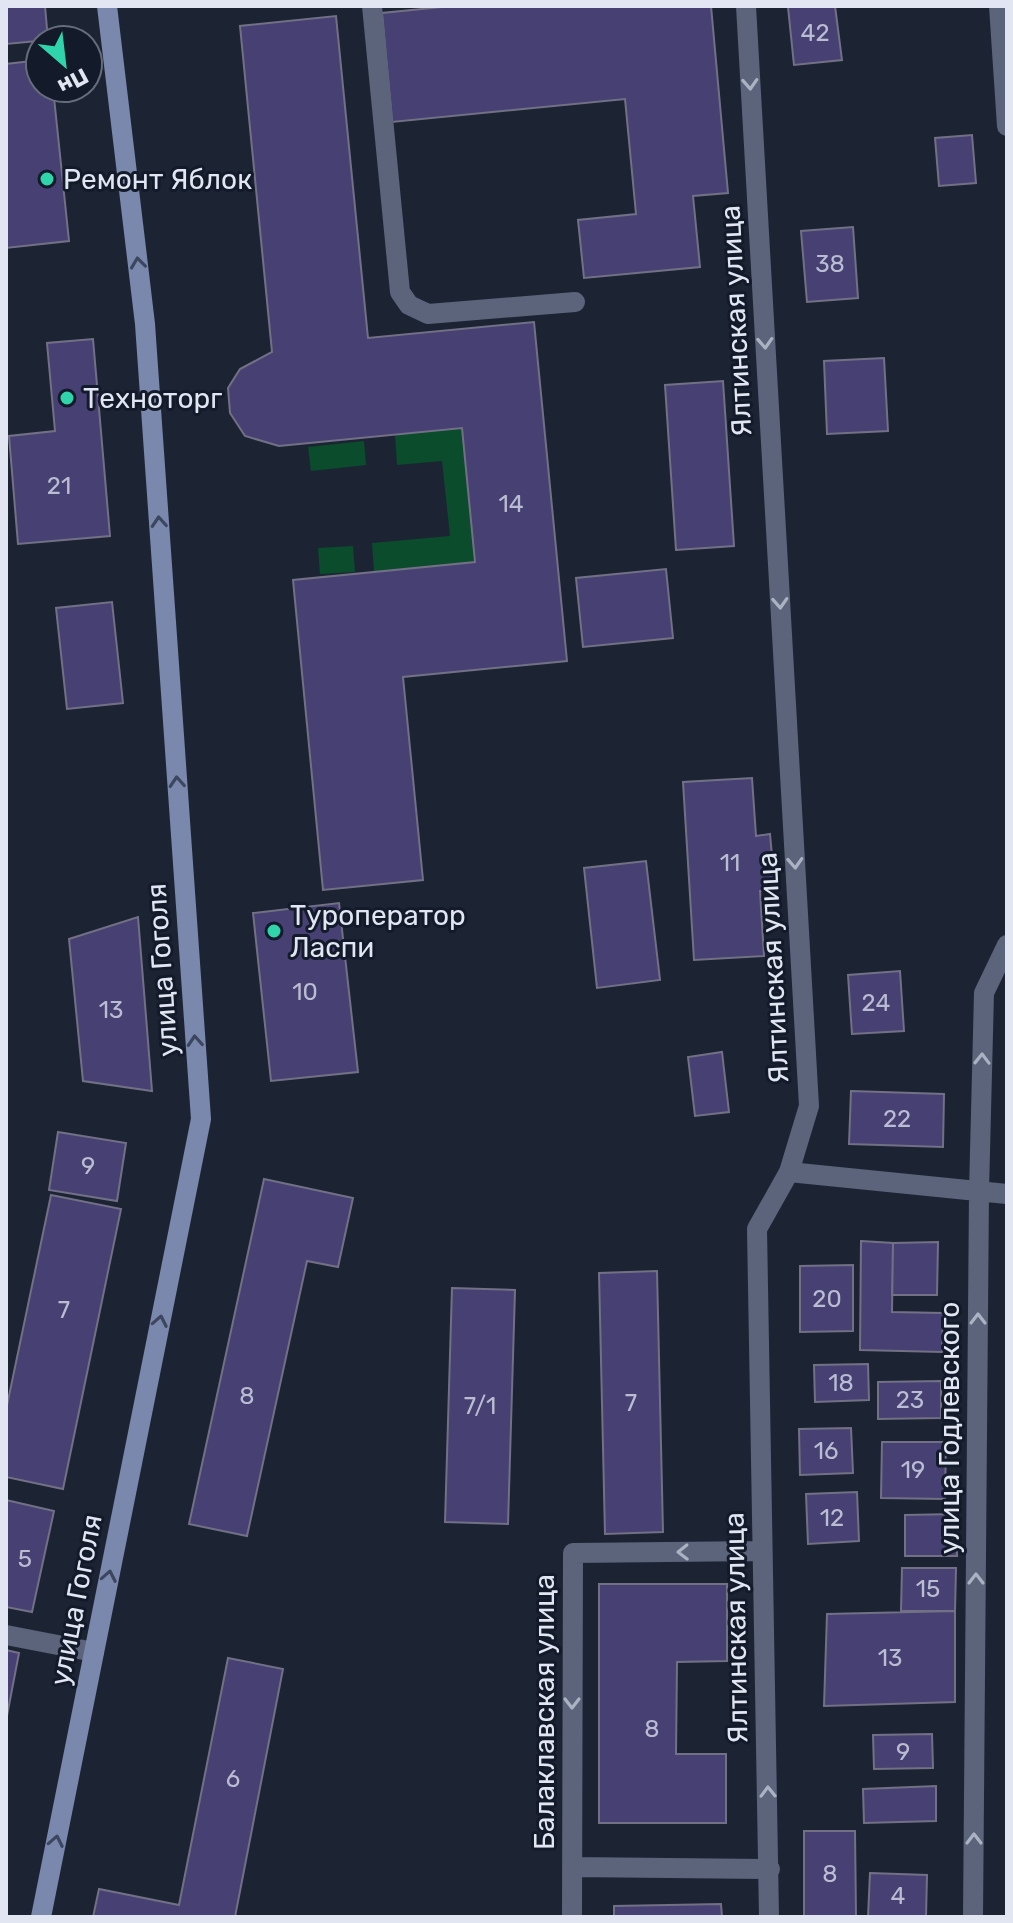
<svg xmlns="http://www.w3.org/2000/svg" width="1013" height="1923" font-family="Rubik,sans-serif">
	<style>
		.grass { fill: #0a4c2c }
		.building { fill: #474073; stroke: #727085; stroke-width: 2 }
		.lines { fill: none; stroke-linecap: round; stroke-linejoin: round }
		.service { stroke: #5b647b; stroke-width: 20 }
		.minor { stroke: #5b647b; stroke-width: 20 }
		.secondary { stroke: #7988ac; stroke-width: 20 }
		.oneway { stroke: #abb2c2 }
		.oneway2 { stroke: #3c465e }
		.poi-dot { fill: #30d4aa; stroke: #131a2a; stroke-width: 3 }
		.labels { text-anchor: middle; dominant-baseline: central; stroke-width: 6; stroke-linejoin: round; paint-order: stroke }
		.number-label { font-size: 24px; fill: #babcd2 }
		.poi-label { font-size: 28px; fill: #e1e6f2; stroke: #131a2a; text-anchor: start }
		.street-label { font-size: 28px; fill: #e1e6f2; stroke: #131a2a }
	</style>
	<rect width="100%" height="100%" fill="#1c2434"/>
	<path class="grass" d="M462,428L475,562L374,572L372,543L450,536L442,461L397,465L395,434Z
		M364,441L366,465L311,471L308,447Z
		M353,546L355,572L320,574L318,548Z"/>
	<path class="building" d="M6,6H45L48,40L6,44Z
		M452,6H711L728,193L693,196L700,267L584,278L578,220L636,214L625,99L392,122L382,13Z
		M835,6L842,60L794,65L788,7Z
		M336,16L368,338L534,322L567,661L403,677L423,880L323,890L293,580L475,562L462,428L279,446L245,436L230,413L228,388L240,369L272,352L240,26Z
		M40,60V88H53L69,241L6,248V64Z
		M972,135L976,183L939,186L935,138Z
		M853,227L858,298L807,302L801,231Z
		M93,339L110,536L18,544L9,436L55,431L47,343Z
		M884,358L888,431L827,434L824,361Z
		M723,381L734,546L676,550L665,385Z
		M666,569L673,638L583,647L576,578Z
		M112,602L123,703L67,709L56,608Z
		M752,778L756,836L770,834L775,890L760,891L764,956L694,960L683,782Z
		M646,861L660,980L597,988L584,868Z
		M339,903L358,1072L271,1081L253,913Z
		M138,917L152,1091L83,1081L69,939Z
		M900,971L904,1031L852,1034L848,975Z
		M722,1052L729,1112L695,1116L688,1057Z
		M851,1091L944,1094L943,1147L849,1144Z
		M58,1132L126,1143L117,1201L49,1190Z
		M264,1179L353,1198L338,1267L307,1261L247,1536L189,1524Z
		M51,1195L121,1209L63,1489L6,1477V1410Z
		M861,1241L893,1243L892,1312L943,1313L942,1352L860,1350Z
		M938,1242L937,1295H892L893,1243Z
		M853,1265V1331L800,1332V1266Z
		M657,1271L663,1532L605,1534L599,1273Z
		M452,1288L515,1290L508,1524L445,1522Z
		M868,1364L869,1400L815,1402L814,1365Z
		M941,1381V1418L878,1419V1382Z
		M851,1428L853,1473L800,1475L799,1429Z
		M882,1442H946L945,1499L881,1498Z
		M857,1492L859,1541L808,1544L806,1494Z
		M6,1500L54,1511L32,1612L6,1607Z
		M956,1514L957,1556H905V1515Z
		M902,1568H956L955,1611H901Z
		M599,1584H727V1661L677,1662L676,1754H726V1823H599Z
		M955,1611V1702L824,1706L827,1614Z
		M6,1650L19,1653L6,1721Z
		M228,1658L283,1669L235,1917H93L99,1889L179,1905Z
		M932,1734L933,1768L874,1769L873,1735Z
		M936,1786V1821L864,1823L863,1789Z
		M804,1831H855L856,1917H804Z
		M870,1873L927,1875L926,1917H868Z
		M721,1904L722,1917H614V1906Z"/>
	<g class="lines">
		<path class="service" d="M372,6L400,292L409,305L428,314L575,302
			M6,1635L94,1652"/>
		<path class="minor" d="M746,6L809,1106L789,1172L757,1229L769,1917
			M999,6L1007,126
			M789,1172L1007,1194
			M572,1867L770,1869
			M572,1917L573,1553L761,1551
			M973,1917L979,1192L984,993L1007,945"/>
		<path class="secondary" d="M41,1917L201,1119L145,324L107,6"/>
	</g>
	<defs><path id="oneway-chevron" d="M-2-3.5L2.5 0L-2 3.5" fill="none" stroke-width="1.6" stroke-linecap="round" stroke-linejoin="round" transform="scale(2)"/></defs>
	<g class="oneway">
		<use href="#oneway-chevron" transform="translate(750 84) rotate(87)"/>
		<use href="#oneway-chevron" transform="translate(765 343) rotate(87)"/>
		<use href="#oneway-chevron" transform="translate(780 603) rotate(87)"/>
		<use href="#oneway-chevron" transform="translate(795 863) rotate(87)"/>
		<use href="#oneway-chevron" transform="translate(982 1059) rotate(-89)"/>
		<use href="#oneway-chevron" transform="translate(978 1319) rotate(-90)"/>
		<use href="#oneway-chevron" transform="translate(683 1552) rotate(179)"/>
		<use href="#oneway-chevron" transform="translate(976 1579) rotate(-90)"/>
		<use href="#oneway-chevron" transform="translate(572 1703) rotate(90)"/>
		<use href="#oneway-chevron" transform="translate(768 1792) rotate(-91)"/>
		<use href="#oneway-chevron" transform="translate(974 1839) rotate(-90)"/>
	</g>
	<g class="oneway2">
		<use href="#oneway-chevron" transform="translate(138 263) rotate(-97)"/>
		<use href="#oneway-chevron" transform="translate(159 522) rotate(-94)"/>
		<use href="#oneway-chevron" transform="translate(177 782) rotate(-94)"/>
		<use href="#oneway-chevron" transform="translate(195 1041) rotate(-94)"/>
		<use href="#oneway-chevron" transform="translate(160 1321) rotate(-79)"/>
		<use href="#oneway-chevron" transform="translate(109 1576) rotate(-79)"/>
		<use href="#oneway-chevron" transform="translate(56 1841) rotate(-79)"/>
	</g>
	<g class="poi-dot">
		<circle cx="47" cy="179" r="8"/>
		<circle cx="67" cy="398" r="8"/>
		<circle cx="274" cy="931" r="8"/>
	</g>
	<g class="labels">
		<g class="number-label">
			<text x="815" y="33">42</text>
			<text x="830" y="264">38</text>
			<text x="59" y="486">21</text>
			<text x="511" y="504">14</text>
			<text x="730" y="863">11</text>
			<text x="305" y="992">10</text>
			<text x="876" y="1003">24</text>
			<text x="111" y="1010">13</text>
			<text x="897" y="1119">22</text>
			<text x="88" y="1166">9</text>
			<text x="827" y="1299">20</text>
			<text x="64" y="1310">7</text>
			<text x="841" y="1383">18</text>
			<text x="247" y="1396">8</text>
			<text x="910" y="1400">23</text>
			<text x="631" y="1403">7</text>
			<text x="480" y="1406">7/1</text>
			<text x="826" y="1451">16</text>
			<text x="913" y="1470">19</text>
			<text x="832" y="1518">12</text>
			<text x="25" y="1559">5</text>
			<text x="928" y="1589">15</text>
			<text x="890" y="1658">13</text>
			<text x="652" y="1729">8</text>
			<text x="903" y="1752">9</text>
			<text x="233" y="1779">6</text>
			<text x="830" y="1874">8</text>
			<text x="898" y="1896">4</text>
		</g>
		<g class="poi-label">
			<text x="63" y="179">Ремонт Яблок</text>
			<text x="83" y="398">Техноторг</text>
			<text x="290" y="915">Туроператор<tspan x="290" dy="32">Ласпи</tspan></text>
		</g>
		<g class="street-label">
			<text transform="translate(736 321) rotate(-93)">Ялтинская улица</text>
			<text transform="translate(773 968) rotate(-93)">Ялтинская улица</text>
			<text transform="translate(162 970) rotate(-94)">улица Гоголя</text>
			<text transform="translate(949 1428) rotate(-90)">улица Годлевского</text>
			<text transform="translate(76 1600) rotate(-79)">улица Гоголя</text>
			<text transform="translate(736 1628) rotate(-91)">Ялтинская улица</text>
			<text transform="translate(544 1712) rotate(-90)">Балаклавская улица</text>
		</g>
	</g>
	<rect width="1013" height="1923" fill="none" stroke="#e1e6f2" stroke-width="16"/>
	<g transform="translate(64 64) rotate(152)"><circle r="38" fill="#131a2a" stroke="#656c7a" stroke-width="2"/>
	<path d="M0-6L14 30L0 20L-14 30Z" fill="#30d4aa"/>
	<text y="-12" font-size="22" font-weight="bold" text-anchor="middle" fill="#e1e6f2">Пн</text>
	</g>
</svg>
